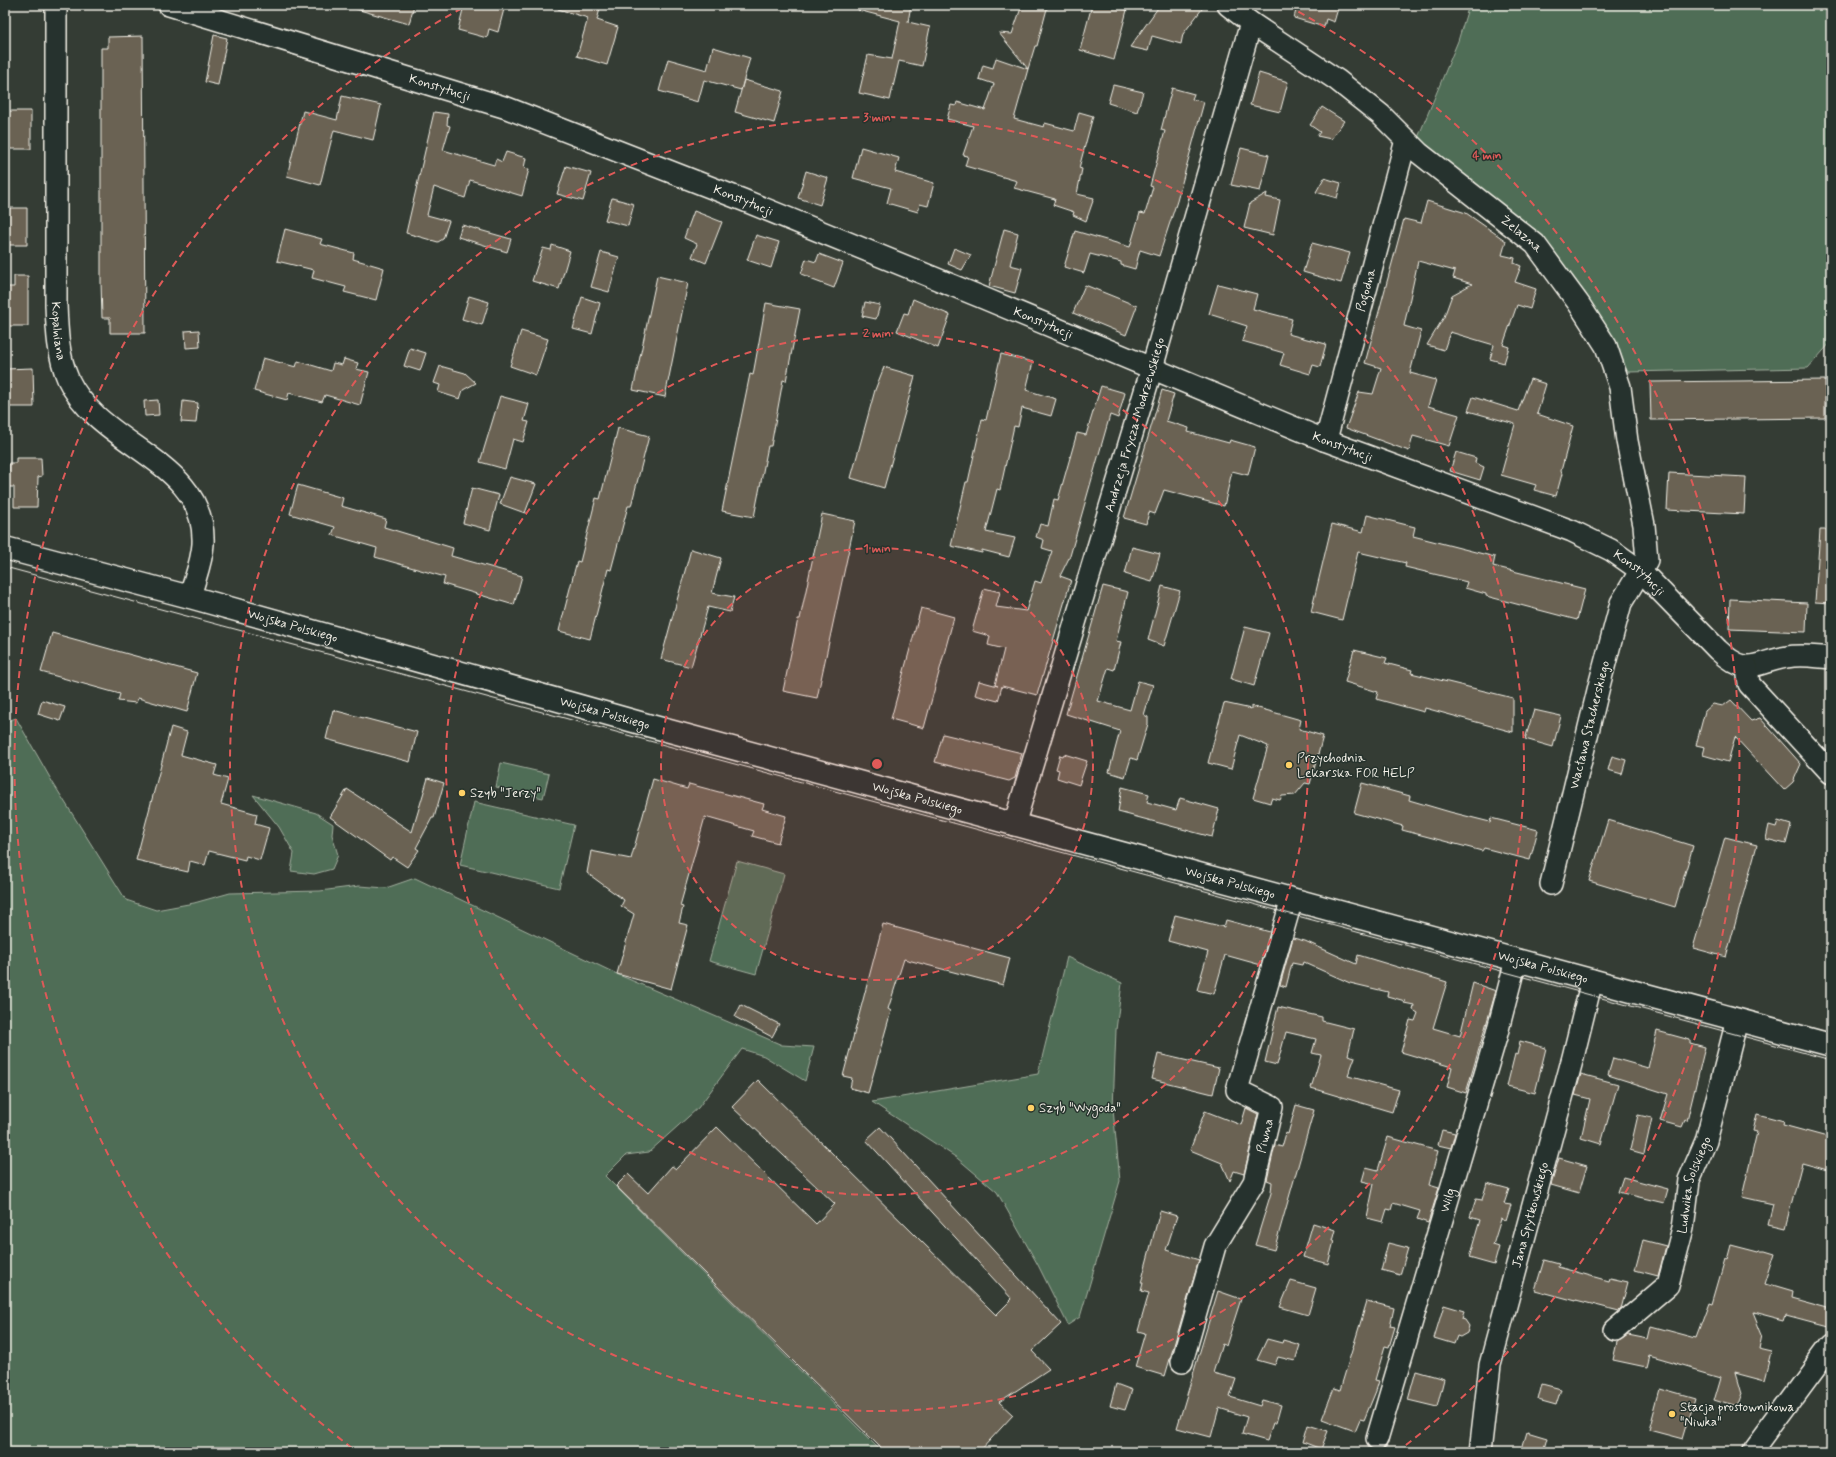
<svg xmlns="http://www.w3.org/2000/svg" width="1836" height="1457" font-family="Mynerve,sans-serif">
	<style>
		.green { fill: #506d56; stroke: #a2af9f }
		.building { fill: #6a6252; stroke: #f4f1e8 }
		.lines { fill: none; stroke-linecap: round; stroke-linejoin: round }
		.minor-casing { stroke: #f4f1e8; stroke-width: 24 }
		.secondary-casing { stroke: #f4f1e8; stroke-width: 25 }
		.minor { stroke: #26332d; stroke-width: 21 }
		.secondary { stroke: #26332d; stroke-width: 22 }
		.tram { stroke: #f4f1e8; stroke-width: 1 }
		.ring { fill: none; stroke: #de5a58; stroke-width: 2; stroke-dasharray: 7 5 }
		.poi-dot { fill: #ffd166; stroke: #26332d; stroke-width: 1.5 }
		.labels { text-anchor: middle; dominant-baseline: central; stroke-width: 3; stroke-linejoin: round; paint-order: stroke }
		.street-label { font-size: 13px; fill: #f4f1e8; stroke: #26332d }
		.poi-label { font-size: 13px; fill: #f4f1e8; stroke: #26332d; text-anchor: start }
		.centre { fill: #de5a58; stroke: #26332d; stroke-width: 2 }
		.ring-label { font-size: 12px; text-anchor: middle; font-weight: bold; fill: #de5a58; stroke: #26332d; stroke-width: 3; stroke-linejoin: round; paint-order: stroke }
	</style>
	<rect width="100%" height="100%" fill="#343c34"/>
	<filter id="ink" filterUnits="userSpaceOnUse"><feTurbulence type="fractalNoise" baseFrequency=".025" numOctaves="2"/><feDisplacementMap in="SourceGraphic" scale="8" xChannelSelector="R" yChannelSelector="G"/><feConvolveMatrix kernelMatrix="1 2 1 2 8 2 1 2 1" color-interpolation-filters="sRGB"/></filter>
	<g filter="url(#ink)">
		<path class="green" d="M1469,5H1831V342L1808,368L1628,372L1586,294L1541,234L1417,140L1458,41Z
			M16,718L53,783L126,900L156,910L194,903L230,893L320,891L359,886L386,888L415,878L619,975L782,1045L814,1047L805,1081L764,1056L742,1049L698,1108L649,1152L626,1155L605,1176L882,1452H5V722Z
			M501,763L549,774L543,798L496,787Z
			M253,795L316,813L333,824L332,835L338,855L332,869L314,874L291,871L294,853L279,827Z
			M474,802L574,825L559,888L460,865Z
			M737,861L784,874L756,974L709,961Z
			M1067,957L1122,983L1116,1030L1113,1109L1120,1181L1080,1317L1068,1325L1038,1265L997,1192L957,1158L872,1102L1038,1074Z"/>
		<path class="building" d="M357,5H414L409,24L356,9Z
			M464,5H491L504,9L498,32L489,29L487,38L458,30Z
			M558,5H601L597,20L618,27L607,65L577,56L588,18L558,9Z
			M859,5H911L908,22L930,27L922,66L899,61L890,100L859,93L868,55L892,59L900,21L858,10Z
			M1022,5H1048L1037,46H1035L1028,69L999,33L1012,34Z
			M1092,5H1109L1127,10L1114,60L1080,50Z
			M1160,5H1205L1183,34L1181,44L1152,36L1148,51L1130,47Z
			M1291,5H1339L1334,22L1326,19L1324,27L1294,18L1296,10L1290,8Z
			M214,35L227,38L218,85L205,82Z
			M143,36L145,333H110V318H102L101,282V48H108V37Z
			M713,47L750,58L741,90L704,80L698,102L659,91L668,59L707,70Z
			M996,58L1028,69L1014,119L1044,127L1045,123L1074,131L1079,112L1093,116L1079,168L1082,169L1077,194L1094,198L1086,221L1073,215L1074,212L1053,205L1055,199L1014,188L1017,181L965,166L968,156L963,155L973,126L947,119L951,105L956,106L957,102L985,110L994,84L979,79L983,65L993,68Z
			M1259,73L1288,82L1280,112L1250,105Z
			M744,80L783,91L774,123L735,112Z
			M1113,85L1143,92L1137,112L1108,103Z
			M1172,88L1194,94L1192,99L1204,102L1177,201L1159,256L1140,250L1135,269L1121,265V262L1090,254L1084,273L1064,267L1075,231L1130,247L1140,213L1145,214L1153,187L1150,186L1165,131L1161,130Z
			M342,96L381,105L373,140L334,130L320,185L287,176L303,111L337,120Z
			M1322,107L1344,121L1331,139L1317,136L1320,132L1310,125Z
			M5,111H31V149H5Z
			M434,112L448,114L447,125L450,126L443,150L494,165L496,159L502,162L506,152L526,158L524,168L529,169L522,196L470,180L465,198L434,187L427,215L449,221L443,239L438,242L406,233Z
			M861,147L899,158L895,172L934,183L928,206L920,204L918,212L887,203L891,188L853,178Z
			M1241,148L1269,155L1260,191L1231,185Z
			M566,166L591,173L583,201L557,194Z
			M806,171L828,178L820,205L798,198Z
			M1324,178L1341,183L1337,198L1316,192Z
			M1267,193L1266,197L1280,200L1273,235L1244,228L1250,203Z
			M612,198L634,204L628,226L605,220Z
			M1427,201L1466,213L1506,241L1502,255L1515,258L1514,263L1521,266L1515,282L1536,289L1530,309L1517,305L1503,345L1509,347L1504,363L1490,359L1494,345L1450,332L1444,350L1427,345L1444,317L1452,295L1472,284L1453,278L1455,271L1418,261L1404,326L1421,331L1410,373L1436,380L1428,406L1459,415L1449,446L1413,436L1409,451L1346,428L1359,392L1373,394L1381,368L1365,363L1404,219L1421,223Z
			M5,208H27V245H5Z
			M694,211L722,222L706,263L692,257L697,244L684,238Z
			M462,225L511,239L507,252L458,237Z
			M285,229L322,239L320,244L354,253L353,259L384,268L376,300L344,292L346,287L312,278L314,270L277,261Z
			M1004,229L1018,233L1010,265L1022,268L1015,293L989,286Z
			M756,235L779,242L771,268L747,260Z
			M1312,243L1350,253L1341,283L1303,272Z
			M552,245L570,251L559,289L532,281L543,248L551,250Z
			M954,248L971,255L962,270L948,264Z
			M601,252L619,257L609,292L591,287Z
			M819,254L843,263L834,288L810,279L811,278L801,274L806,259L816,262Z
			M14,276H28V326H5V287H14Z
			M657,276L688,283L665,397L633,390Z
			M1218,284L1257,294L1253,309L1292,319L1288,334L1326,344L1320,367L1313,365L1310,374L1280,365L1284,353L1242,341L1247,326L1209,314Z
			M1085,285L1137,306L1126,335L1073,313Z
			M469,296L489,302L482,325L462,319Z
			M582,297L600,303L592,334L573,329Z
			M913,299L950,315L938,348L897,331L904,313L908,314Z
			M865,302L880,305L876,319L862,316Z
			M766,303L800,309L786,381L783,380L771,446H768L754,517L722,511L750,374L753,375Z
			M199,330L200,347L186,348L185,331Z
			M521,331L548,339L536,375L510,366Z
			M410,348L426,353L420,371L404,366Z
			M1001,354L1033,362L1026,390L1056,399L1051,416L1022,408L1018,427L1014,426L1000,490L997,489L986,532L1015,538L1009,557L982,550V553L951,546L966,482H968L982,419L986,420Z
			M263,358L296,367L298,361L331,371L333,363L342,365L344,359L358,363L356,369L369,372L360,405L325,395L322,402L289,393L287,400L254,391Z
			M440,366L465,373L476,383L463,390L460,399L438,392L440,385L434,383Z
			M884,367L915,376L884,488L851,478L875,390Z
			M33,368L34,407H5V369Z
			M1530,379L1546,384L1537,414L1573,426L1561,471L1562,474L1556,496L1534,490L1536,485L1501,475L1515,424L1468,411L1473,397L1518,411Z
			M1825,380V418L1651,420L1650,382Z
			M1101,386L1125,393L1118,418L1110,415L1070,556L1060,576L1071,580L1037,695L1002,686L998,701L975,695L979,681L998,686L995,685L1004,649L988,645L990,636L972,631L984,588L1000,592L996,607L1026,611L1035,581L1041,583L1052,551L1042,548L1044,540L1036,537L1040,524L1048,526L1054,499L1058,500L1077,433L1086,435Z
			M1162,390L1174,394L1166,421L1189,428L1188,432L1229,443L1230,440L1255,447L1248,475L1232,471L1224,506L1164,490L1155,514L1149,512L1146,524L1124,518Z
			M500,396L529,404L524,421L529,422L523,442L513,439L505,469L480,462Z
			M158,400L159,415L145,416L144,401Z
			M183,401L198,403L196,423L181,422Z
			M618,428L649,436L631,506H628L611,570L608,569L590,639L559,631L577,561L580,562L596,498L600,499Z
			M1456,452L1476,458L1475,463L1484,467L1480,480L1450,471Z
			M16,458H41L42,476L38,477L37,507H14V487H5V471H9V463H16Z
			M1669,473L1746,477L1744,514L1667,510Z
			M510,477L536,484L525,513L500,504Z
			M298,485L343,498L341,506L386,519L384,527L453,548L451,556L522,576L514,605L443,584L445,577L375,557L377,548L332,535L335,527L290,514Z
			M472,488L499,495L490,530L463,523Z
			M822,514L855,521L817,698L783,691L798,619H800Z
			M1367,515L1415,527L1413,536L1495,557L1493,566L1585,589L1577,620L1486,596V594L1465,588L1467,582L1405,567L1406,563L1358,552L1342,620L1311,612L1332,524L1363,532Z
			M1820,530H1831V603L1815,602Z
			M1132,547L1160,554L1152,582L1125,574Z
			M691,549L721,558L712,593L734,597L730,612L708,607L691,667L661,659Z
			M1103,586L1128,592L1116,641L1121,642L1114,670L1108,668L1098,701L1130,710L1138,681L1153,685L1144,715L1148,717V724L1137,760L1131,758L1125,777L1109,772L1120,731L1066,714Z
			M1162,586L1180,591L1164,646L1148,640Z
			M1730,599L1807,603L1806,632L1729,629Z
			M921,608L954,617L924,728L891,719Z
			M1245,627L1269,633L1254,686L1231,679Z
			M52,633L197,673L187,712L138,698L136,703L118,701L120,694L41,672Z
			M1354,650L1387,658L1385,663L1412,670L1411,673L1513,698V732L1425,708L1424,712L1376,699L1378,692L1345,682Z
			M42,700L65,707L60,721L38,714Z
			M1731,700L1751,721L1760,718L1801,764L1793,782L1784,790L1735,737L1728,762L1703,755L1705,747L1696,745L1705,711L1713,704L1723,706Z
			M1224,703L1251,709V706L1301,720L1299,729L1323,736L1310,784L1305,783L1295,795L1282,796L1280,800L1272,798L1270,803L1253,798L1268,746L1240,735L1231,769L1208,763Z
			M333,710L417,732L410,762L326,739Z
			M1534,710L1561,716L1553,747L1525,739Z
			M171,727L187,732L181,755L217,765L214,775L228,779L221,804L257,814L255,824L269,828L260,860L246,856L245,860L209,851L205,865L190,861L188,872L136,860Z
			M943,734L1022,753L1015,778L1009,781L935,762Z
			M1064,754L1087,761L1079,785L1057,778L1059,770L1056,769L1060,755L1063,756Z
			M1612,756L1626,760L1622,774L1608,770Z
			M428,778L444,783L434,818H432L416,848L419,850L407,867L392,857L390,860L330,817L347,789L412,832Z
			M653,779L687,789L689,784L764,804L762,809L786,816L778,843L752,836L754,831L705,817L680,906L683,907L679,923L688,925L671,989L617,974L634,914L621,906L624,900L587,873L591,851L631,859Z
			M1362,783L1410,796L1409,800L1450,812L1490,822L1491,818L1538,830L1530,860L1484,848L1482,851L1402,830L1403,826L1354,813Z
			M1122,787L1149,794L1147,802L1176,810L1180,798L1219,809L1212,837L1118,812Z
			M1608,820L1693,846L1675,907L1589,881Z
			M1778,821L1791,825L1786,844L1766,839L1769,825L1776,827Z
			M1725,837L1757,845L1726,957L1693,948Z
			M1175,915L1224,927L1226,920L1270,932L1261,965L1225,955L1214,994L1197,990L1208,952L1168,941Z
			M883,924L1010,958L1003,985L904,959L888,1009L891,1011L868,1093L850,1088L852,1078L843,1076Z
			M1293,938L1305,941L1356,964L1358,955L1447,982L1433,1028L1460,1036L1473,983L1496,991L1466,1093L1447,1087L1452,1067L1401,1052L1410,1020L1415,1021L1418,1013L1413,1010L1414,1005L1404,1003L1405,1001L1387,996L1388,992L1350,983L1303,962L1302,965L1292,963L1286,987L1280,985Z
			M741,1005L779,1024L772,1037L735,1017Z
			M1278,1007L1322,1017V1021L1354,1029L1348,1055L1355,1057L1348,1076L1399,1090L1392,1112L1311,1088L1321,1055L1312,1053L1316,1039L1286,1032L1277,1065L1265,1062Z
			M1657,1031L1690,1040V1043L1705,1047L1687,1121L1685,1120L1682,1127L1660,1121L1668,1094L1608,1075L1613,1058L1648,1068Z
			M1520,1041L1546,1048L1535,1093L1507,1086L1515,1054L1517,1055Z
			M1158,1054L1219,1068L1213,1094L1152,1079Z
			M1581,1074L1618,1084L1601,1144L1581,1138L1590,1099L1575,1095Z
			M758,1080L996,1315L1012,1299L866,1140L880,1127L1061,1324L1032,1351L1049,1369L999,1402L1013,1415L979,1452H885L616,1186L628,1174L648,1193L672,1166L676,1169L717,1127L816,1224L835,1204L732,1107Z
			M1296,1105L1314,1110L1274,1250L1255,1245L1271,1193L1272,1182L1267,1180L1275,1145L1282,1147L1286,1133L1288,1134Z
			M1246,1108L1258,1114L1244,1174L1234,1171L1230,1181L1222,1163L1190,1150L1205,1111L1241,1125Z
			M1757,1114L1784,1121L1783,1125L1831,1138V1171L1802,1163L1785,1228L1768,1224L1773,1204L1742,1197L1757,1132L1753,1131Z
			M1638,1115L1652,1118L1644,1154L1630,1150Z
			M1442,1130L1455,1133L1451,1148L1438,1145Z
			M1388,1137L1438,1151L1429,1185L1439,1188L1428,1223L1417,1219L1420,1211L1393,1203L1391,1210L1387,1209L1383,1222L1367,1218L1374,1184L1362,1181L1366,1167L1378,1170Z
			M1559,1158L1587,1166L1579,1193L1551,1185Z
			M1623,1177L1668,1189L1664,1203L1618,1192Z
			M1487,1183L1509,1189L1504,1204L1511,1205L1506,1221L1501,1219L1493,1245L1499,1247L1494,1265L1469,1258L1480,1220L1470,1217L1476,1199L1482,1200Z
			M1160,1211L1177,1216L1166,1250L1199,1260L1165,1376L1135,1367L1145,1333L1138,1331L1149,1293L1141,1291L1143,1283H1141Z
			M1313,1223L1335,1230L1332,1241H1334L1328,1264L1303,1257Z
			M1643,1240L1666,1246L1658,1276L1635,1270Z
			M1388,1243L1408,1248L1400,1275L1381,1270Z
			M1731,1245L1758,1252L1759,1251H1765L1775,1254L1765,1285L1792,1293L1791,1299L1831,1310V1327L1786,1315L1784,1321L1753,1313L1762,1335L1759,1350L1772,1353L1765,1380L1735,1372L1741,1393L1736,1407L1714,1400L1721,1376L1649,1355L1646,1367L1613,1360L1617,1342L1628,1335L1648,1339L1651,1326L1696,1338L1709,1303L1712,1304L1725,1259L1727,1260Z
			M1544,1260L1559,1264L1558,1267L1609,1281L1610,1278L1628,1282L1621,1309L1619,1311L1576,1300V1301L1535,1290Z
			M1291,1281L1316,1288L1308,1315L1280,1307Z
			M1218,1291L1241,1299L1226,1346L1222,1344L1213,1373L1236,1379L1230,1397L1260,1406L1262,1400L1281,1405L1276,1423H1273L1267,1441L1242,1434L1247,1417L1219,1408L1211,1437L1177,1428Z
			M1367,1301L1394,1308L1390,1326L1395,1327L1389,1347L1385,1346L1375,1380L1379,1381L1376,1391L1364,1420L1360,1419L1355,1431L1322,1419L1334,1388L1340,1390Z
			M1444,1305L1464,1311L1462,1319L1465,1320L1469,1326L1467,1333L1460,1337L1457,1336L1454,1344L1434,1338Z
			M1267,1339L1282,1343L1283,1340L1300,1345L1295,1361L1278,1357L1275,1365L1257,1360Z
			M1416,1371L1444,1379L1437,1407L1408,1400Z
			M1116,1384L1132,1390L1125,1410L1110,1406Z
			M1542,1384L1561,1389L1556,1405L1538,1400Z
			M1660,1389L1695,1399L1683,1439L1649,1430Z
			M1308,1425L1328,1431L1321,1449L1303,1442Z
			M1527,1432L1547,1438L1543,1452H1521Z"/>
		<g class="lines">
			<defs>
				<g id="minor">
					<path id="s1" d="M56,5V305C57,331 58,356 68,379C100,448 207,460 203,544C202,562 194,580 190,597"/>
					<path id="s2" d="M169,5L507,108L743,200L981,297L1324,440L1572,531L1611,550L1641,571L1718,650C1748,678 1755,662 1787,657C1801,654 1817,657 1831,658"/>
					<path id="s3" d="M1228,5L1251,23L1337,80L1381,115L1419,153L1535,244L1579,304L1606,346L1620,387L1627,441L1644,525L1647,560L1621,603L1600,682L1551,884"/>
					<path id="s4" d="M1324,440L1328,432L1406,140"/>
					<path d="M1747,667L1749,684L1831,773"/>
					<path id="s5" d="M1014,825L1152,368L1251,23"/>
					<path id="s6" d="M1615,1330L1668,1285L1683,1228L1689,1180L1706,1141L1737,1020"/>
					<path id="s7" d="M1182,1362L1215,1246L1254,1182L1272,1107L1237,1090L1292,899"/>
					<path id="s8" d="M1377,1439L1496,1037L1516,960"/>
					<path id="s9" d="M1480,1452L1490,1365L1573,1057L1592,980"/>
					<path d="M1752,1452L1831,1345"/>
				</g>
				<g id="secondary">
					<path id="s10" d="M5,548L190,597L651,726L1831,1045"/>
				</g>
			</defs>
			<use href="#minor" class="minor-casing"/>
			<use href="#secondary" class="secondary-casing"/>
			<use href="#minor" class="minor"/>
			<use href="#secondary" class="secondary"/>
			<path class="tram" d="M5,567L1831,1060"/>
		</g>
	</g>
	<circle cx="877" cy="764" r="216" fill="#de5a58" fill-opacity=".12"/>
	<g class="ring">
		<circle cx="877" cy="764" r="216"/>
		<circle cx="877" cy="764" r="431"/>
		<circle cx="877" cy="764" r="647"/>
		<path d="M352 1448A862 862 0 0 1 466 6M1288 6A862 862 0 0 1 1402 1448"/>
	</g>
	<g class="poi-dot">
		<circle cx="1289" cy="765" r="4"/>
		<circle cx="462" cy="793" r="4"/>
		<circle cx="1031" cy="1108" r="4"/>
		<circle cx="1672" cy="1414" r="4"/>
	</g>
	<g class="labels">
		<g class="street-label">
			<text stroke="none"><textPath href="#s2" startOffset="283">Konstytucji</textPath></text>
			<text stroke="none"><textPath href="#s2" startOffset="607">Konstytucji</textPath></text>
			<text stroke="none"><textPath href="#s3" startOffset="373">Żelazna</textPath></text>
			<text stroke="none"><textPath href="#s4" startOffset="156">Pogodna</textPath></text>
			<text stroke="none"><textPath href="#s2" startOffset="931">Konstytucji</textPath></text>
			<text stroke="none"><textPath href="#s1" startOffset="326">Kopalniana</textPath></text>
			<text stroke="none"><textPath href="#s5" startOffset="418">Andrzeja Frycza-Modrzewskiego</textPath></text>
			<text stroke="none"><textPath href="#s2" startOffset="1255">Konstytucji</textPath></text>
			<text stroke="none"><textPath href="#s2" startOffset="1579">Konstytucji</textPath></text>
			<text stroke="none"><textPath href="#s10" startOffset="298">Wojska Polskiego</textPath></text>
			<text stroke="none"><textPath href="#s10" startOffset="622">Wojska Polskiego</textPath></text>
			<text transform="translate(1590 725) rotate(-76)">Wacława Stacherskiego</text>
			<text stroke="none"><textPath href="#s10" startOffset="946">Wojska Polskiego</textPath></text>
			<text stroke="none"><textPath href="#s10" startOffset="1270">Wojska Polskiego</textPath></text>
			<text stroke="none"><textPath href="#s10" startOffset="1594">Wojska Polskiego</textPath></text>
			<text stroke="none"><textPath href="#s7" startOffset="243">Piwna</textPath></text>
			<text stroke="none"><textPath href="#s6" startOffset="173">Ludwika Solskiego</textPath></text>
			<text stroke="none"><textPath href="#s8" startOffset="249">Wilg</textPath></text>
			<text stroke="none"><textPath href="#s9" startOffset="243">Jana Spytkowskiego</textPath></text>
		</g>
		<g class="poi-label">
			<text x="1297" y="758">Przychodnia<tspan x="1297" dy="15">Lekarska FOR HELP</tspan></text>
			<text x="470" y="793">Szyb "Jerzy"</text>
			<text x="1039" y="1108">Szyb "Wygoda"</text>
			<text x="1680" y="1407">Stacja prostownikowa<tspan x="1680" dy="15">"Niwka"</tspan></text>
		</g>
	</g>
	<circle cx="877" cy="764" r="6" class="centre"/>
	<g class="ring-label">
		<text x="877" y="121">3 min</text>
		<text x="1487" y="159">4 min</text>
		<text x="877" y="337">2 min</text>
		<text x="877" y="552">1 min</text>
	</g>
	<rect width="1836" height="1457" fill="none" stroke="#26332d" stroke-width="20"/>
	<rect x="10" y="10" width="1816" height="1437" fill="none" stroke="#f4f1e8" stroke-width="1.5" filter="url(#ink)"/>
</svg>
